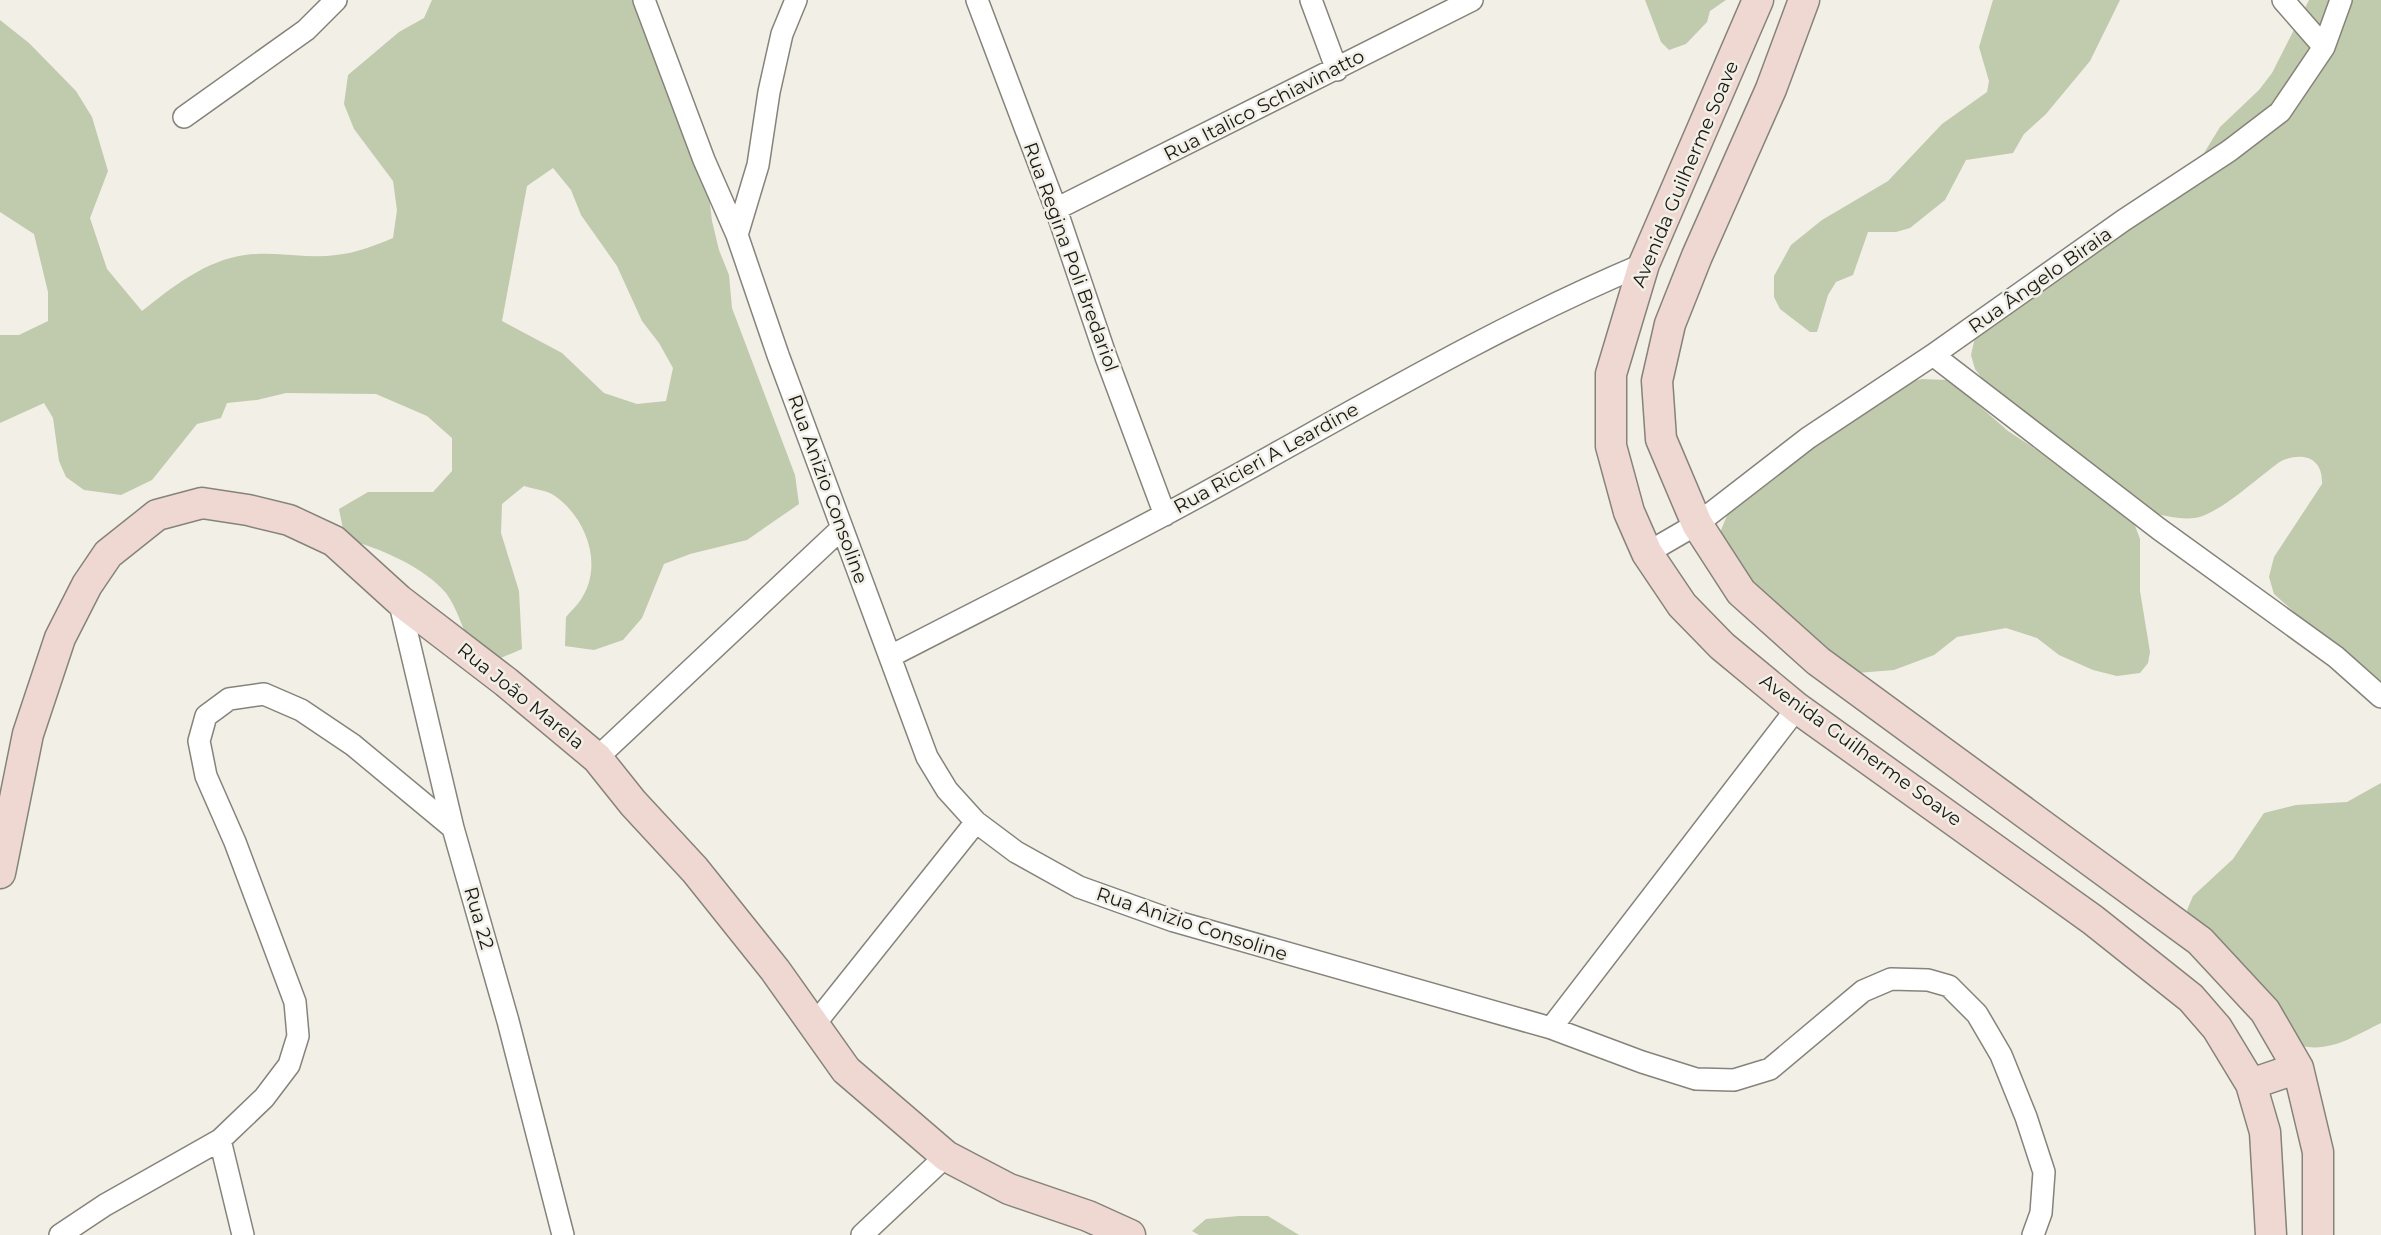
<svg xmlns="http://www.w3.org/2000/svg" width="2381" height="1235" font-family="Montserrat,sans-serif">
	<style>
		.green { fill: #c0caac; fill-rule: evenodd }
		.lines { fill: none; stroke-linecap: round; stroke-linejoin: round }
		.street-casing { stroke: #85837a; stroke-width: 24 }
		.secondary-casing { stroke: #85837a; stroke-width: 33 }
		.street { stroke: #fff; stroke-width: 21 }
		.secondary { stroke: #f0d8d2; stroke-width: 30 }
		.labels { text-anchor: middle; dominant-baseline: central; stroke-width: 5; stroke-linejoin: round; paint-order: stroke }
		.street-label { font-size: 19px; fill: #181814; stroke: #f2efe6 }
	</style>
	<rect width="100%" height="100%" fill="#f2efe6"/>
	<path class="green" d="M432,0H632L652,53L666,79L708,188L712,221L719,250L729,275L732,308L795,475L799,504L747,540L690,554L664,564L642,618L623,640L594,650L565,646L566,617C571,611 579,604 583,596C603,562 585,517 555,496C547,490 533,489 524,486L502,504L501,533L519,591L522,649L496,660L471,649C464,631 457,608 446,593C424,567 378,547 345,539L339,509L368,492H433L452,471V438L427,416L376,394L286,393L257,400L227,403L221,418L197,424L152,480L121,495L84,490L66,477L59,461L53,418L44,403L0,423V335H19L48,321V292L34,234L0,212V20L29,43L76,91L92,117L108,171L90,218L107,269L142,311C171,288 206,260 245,255C275,251 306,259 336,255C356,253 374,246 393,238L397,210L393,181L354,129L344,104L348,75L399,32L424,18ZM553,168L571,190L581,215L617,266L642,321L659,343L673,368L666,401L637,404L604,393L562,353L502,321L527,186Z
		M1645,0H1726L1710,11L1707,22L1686,44L1669,50L1661,42Z
		M1993,0H2120L2090,61L2046,114L2024,134L2013,153L1966,160L1945,200L1910,228L1896,232H1868L1853,275L1836,282L1828,295L1817,332H1810L1780,309L1774,297V276L1791,245L1822,220L1888,181L1942,124L1987,92L1989,81L1979,47Z
		M2309,0H2381V690L2274,594L2269,577L2274,557L2322,484C2323,461 2308,452 2286,459C2279,461 2271,469 2264,474C2245,489 2227,505 2205,515C2189,522 2173,517 2156,514L2003,406L1975,369L1971,355L1975,337L1982,326L2018,308L2035,283L2190,176L2220,127L2259,90L2272,73Z
		M1922,379L1947,380L1963,386L1976,403L2008,431L2074,474L2134,523L2140,539V591L2150,652L2148,663L2140,673L2117,676L2093,670L2059,655L2037,638L2006,628L1957,637L1934,655L1894,670L1857,673L1824,661L1721,554V530L1733,501L1877,390Z
		M2381,783V1023C2354,1036 2329,1054 2298,1045L2191,922L2187,910L2193,896L2233,859L2264,813L2296,805L2347,802Z
		M1239,1216H1268L1299,1235H1199L1192,1231L1206,1219Z"/>
	<g class="lines">
		<defs>
			<path id="street" d="M644,0L704,160L737,235L778,355L927,757L947,790L976,822L1016,852L1079,887L1174,921L1551,1028L1642,1062L1696,1079L1734,1080L1770,1069L1863,991L1891,979L1928,980L1949,986L1977,1014L2001,1055L2026,1117L2044,1172L2041,1213L2033,1235
				M977,0L1056,209L1106,357L1165,515
				M1311,0L1337,70
				M2283,0L2324,47
				M184,117L306,30L336,0
				M1056,209L1472,0
				M737,235L758,165L769,92L782,34L796,0
				M1933,355L2159,529L2336,657L2381,697
				M1647,553L1697,524L1808,438L1933,355L2124,220L2229,151L2280,112L2324,47L2341,0
				M399,600L453,828L508,1021L563,1235
				M891,656C982,609 1074,563 1164,515C1323,430 1477,334 1644,264
				M597,758L842,528
				M814,1025L976,822
				M1551,1028L1797,708
				M220,1140L243,1235
				M60,1235L105,1205L220,1140L264,1098L289,1065L298,1036L295,1002L235,842L206,776L199,741L206,716L229,699L264,694L301,710L353,745L453,828
				M862,1235L946,1156"/>
			<path id="secondary" d="M1758,0L1644,264L1611,374V446L1629,512L1647,553L1682,605L1722,646L1797,708L2093,920L2191,998L2217,1028L2251,1084L2265,1132L2271,1235
				M1804,0L1771,89L1697,256L1670,324L1657,381L1661,439L1697,524L1741,592L1818,661L2200,941L2265,1011L2298,1068L2318,1152V1235
				M0,873L28,734L60,638L87,585L108,554L157,515L202,503L248,510L289,520L334,541L399,600L506,682L597,758L633,803L695,870L775,970L846,1070L946,1156L1009,1189L1088,1216L1130,1235
				M2251,1084L2298,1068"/>
		</defs>
		<use href="#street" class="street-casing"/>
		<use href="#secondary" class="secondary-casing"/>
		<use href="#street" class="street"/>
		<use href="#secondary" class="secondary"/>
	</g>
	<g class="labels">
		<g class="street-label">
			<text transform="translate(1264 105) rotate(-27)">Rua Italico Schiavinatto</text>
			<text transform="translate(1685 174) rotate(-67)">Avenida Guilherme Soave</text>
			<text transform="translate(1071 257) rotate(70)">Rua Regina Poli Bredariol</text>
			<text transform="translate(2040 280) rotate(-35)">Rua Ângelo Biraia</text>
			<text transform="translate(1266 458) rotate(-29)">Rua Ricieri A Leardine</text>
			<text transform="translate(828 489) rotate(70)">Rua Anizio Consoline</text>
			<text transform="translate(521 696) rotate(39)">Rua João Marela</text>
			<text transform="translate(1861 750) rotate(36)">Avenida Guilherme Soave</text>
			<text transform="translate(479 918) rotate(74)">Rua 22</text>
			<text transform="translate(1192 924) rotate(18)">Rua Anizio Consoline</text>
		</g>
	</g>
</svg>
